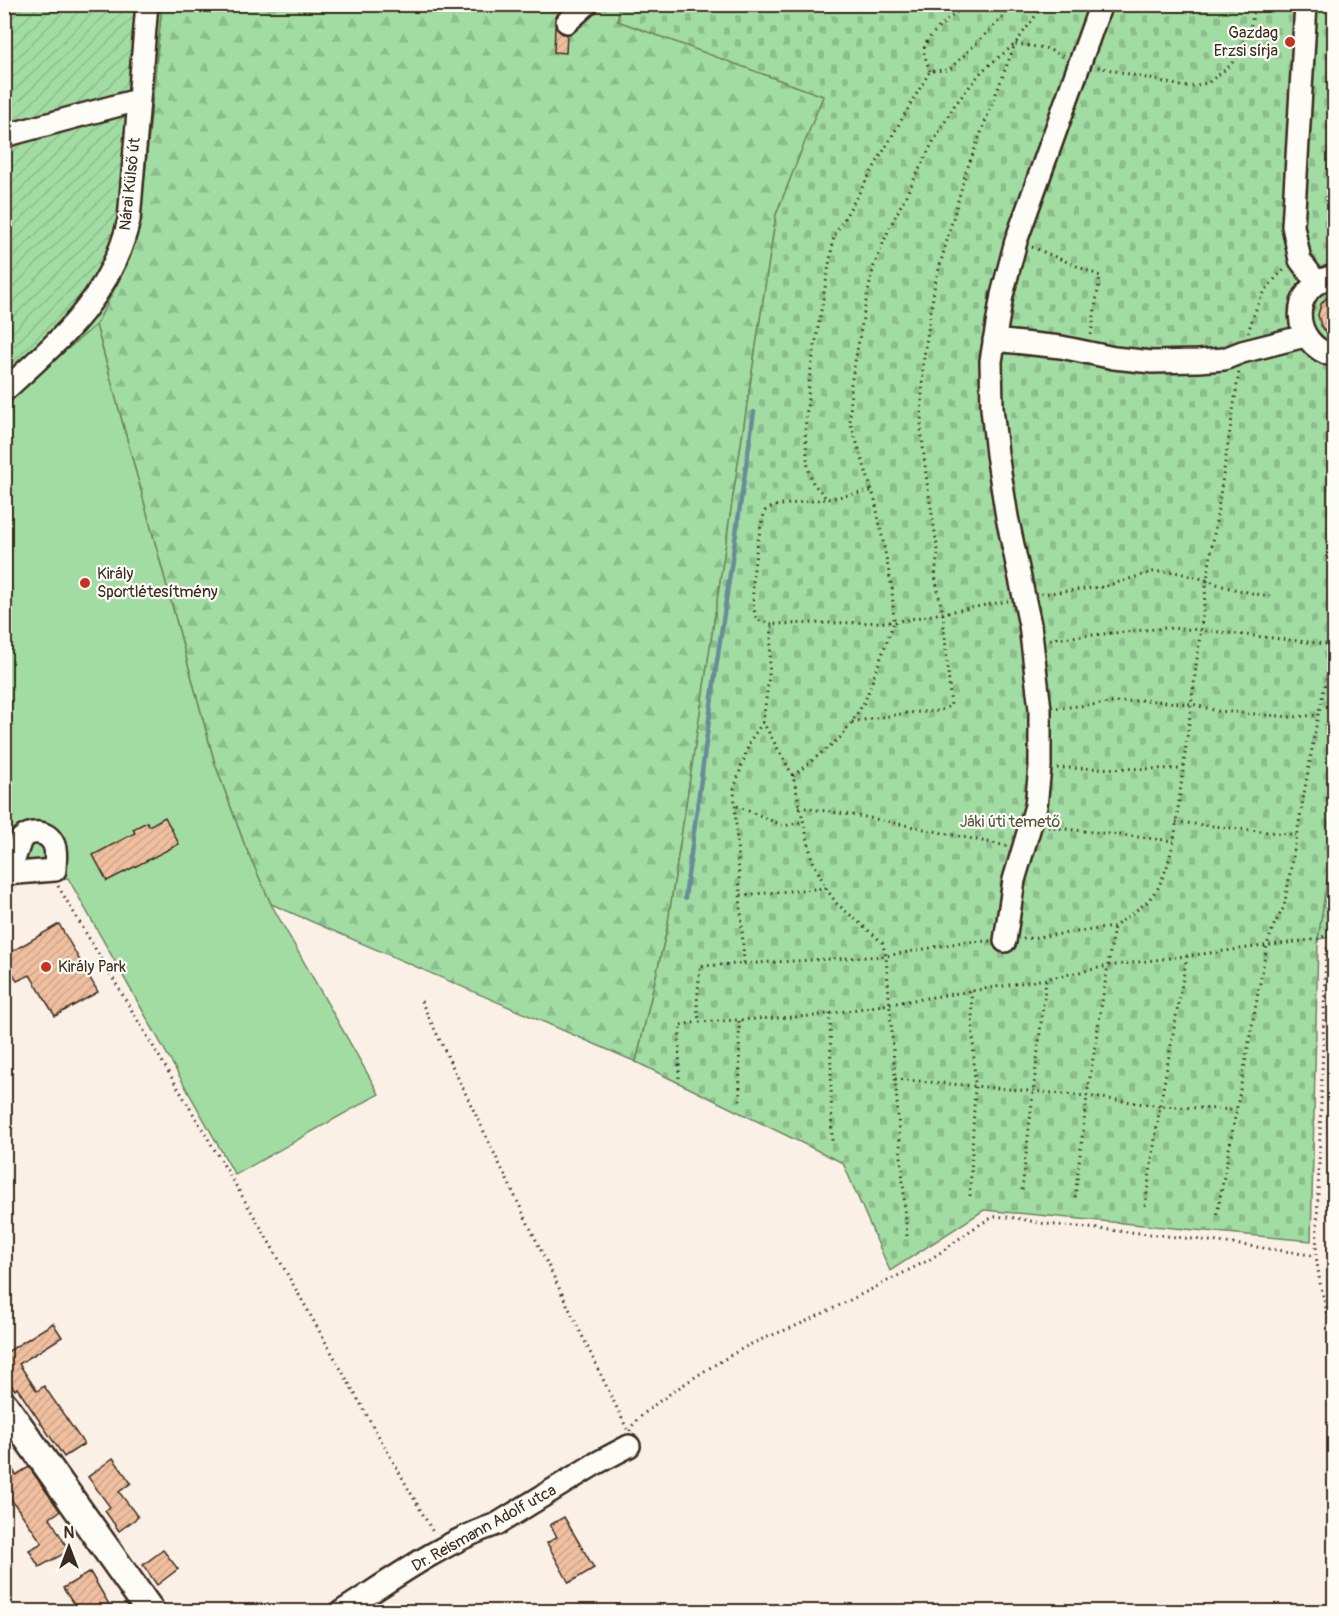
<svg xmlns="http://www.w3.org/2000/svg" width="1339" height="1616" font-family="Pangolin,sans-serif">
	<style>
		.grass { fill: url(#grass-dots); stroke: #6e8360; stroke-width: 1.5 }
		.forest { fill: url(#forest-firs); stroke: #6e8360; stroke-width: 1.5 }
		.cemetery { fill: url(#cemetery-stones); stroke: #6e8360; stroke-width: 1.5 }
		.garden { fill: url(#garden-furrows); stroke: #6e8360; stroke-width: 1.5 }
		.pitch { fill: #a1dca3; stroke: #6e8360; stroke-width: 1.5 }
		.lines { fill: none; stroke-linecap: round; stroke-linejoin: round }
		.stream { stroke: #6a8b99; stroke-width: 4.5 }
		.building { fill: url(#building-hatch); stroke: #3b2a1e; stroke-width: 1.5 }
		.minor-casing { stroke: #3b2a1e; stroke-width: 26 }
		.major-casing { stroke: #3b2a1e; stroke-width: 32 }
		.path { stroke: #3b2a1e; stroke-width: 3; stroke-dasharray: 1.5 4.5; stroke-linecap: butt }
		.minor { stroke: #fdfcf7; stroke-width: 21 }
		.major { stroke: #fdfcf7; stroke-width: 27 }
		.poi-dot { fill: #c8321e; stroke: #fdfcf7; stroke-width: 2 }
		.labels { text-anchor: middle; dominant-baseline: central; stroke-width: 4.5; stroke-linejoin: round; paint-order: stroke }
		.poi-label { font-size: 16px; fill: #3b2a1e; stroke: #fdfcf7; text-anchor: start }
		.street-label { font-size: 16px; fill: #3b2a1e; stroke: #fdfcf7 }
		.park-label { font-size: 16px; fill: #54563f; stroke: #fdfcf7 }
	</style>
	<defs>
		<pattern id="grass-dots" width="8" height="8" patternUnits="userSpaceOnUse" patternTransform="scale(1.5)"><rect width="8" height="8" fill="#a1dca3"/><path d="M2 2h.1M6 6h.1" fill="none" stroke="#8cbd8c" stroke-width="1.8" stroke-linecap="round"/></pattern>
		<pattern id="forest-firs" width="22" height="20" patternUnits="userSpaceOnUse" patternTransform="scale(1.5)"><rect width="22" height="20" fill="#a1dca3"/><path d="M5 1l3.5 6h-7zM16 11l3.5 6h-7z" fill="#8cbd8c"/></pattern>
		<pattern id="cemetery-stones" width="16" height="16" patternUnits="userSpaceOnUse" patternTransform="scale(1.5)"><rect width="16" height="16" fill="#a1dca3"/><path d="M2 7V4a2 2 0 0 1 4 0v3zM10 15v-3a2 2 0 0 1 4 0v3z" fill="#8cbd8c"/></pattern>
		<pattern id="garden-furrows" width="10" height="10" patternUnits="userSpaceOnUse" patternTransform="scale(1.5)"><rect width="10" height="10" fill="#a1dca3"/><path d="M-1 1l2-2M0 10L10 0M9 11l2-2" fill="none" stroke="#8cbd8c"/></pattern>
		<pattern id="building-hatch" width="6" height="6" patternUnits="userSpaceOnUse" patternTransform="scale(1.5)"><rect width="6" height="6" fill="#efbfa0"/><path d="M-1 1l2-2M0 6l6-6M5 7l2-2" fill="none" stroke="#cea489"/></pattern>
	</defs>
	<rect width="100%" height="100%" fill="#faf0e6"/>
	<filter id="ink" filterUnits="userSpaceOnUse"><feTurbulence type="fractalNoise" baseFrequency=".0167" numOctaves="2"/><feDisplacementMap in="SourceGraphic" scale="12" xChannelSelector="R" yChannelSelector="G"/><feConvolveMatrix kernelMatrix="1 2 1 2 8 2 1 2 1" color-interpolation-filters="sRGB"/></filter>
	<g filter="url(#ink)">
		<path class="grass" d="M1334,835V937L1318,939Z"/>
		<path class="forest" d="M162,5H619L618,21L824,96L776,215L667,929L636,1062L271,904L245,846L215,764L96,325L130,258L142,202Z"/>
		<path class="cemetery" d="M619,4L1334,5V835L1318,939L1311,1241L984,1210L890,1271L843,1163L636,1062L667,929L776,215L823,96L618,21Z"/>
		<path class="garden" d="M5,5H162L142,202L130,258L96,325L5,402Z"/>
		<path class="pitch" d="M96,325L215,764L245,846L271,904L379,1094L235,1175L68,878L5,884V402Z"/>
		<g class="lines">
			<path class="stream" d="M685,898L716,668L754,412"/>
		</g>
		<path class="building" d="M555,27L563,34H567L566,53L554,52Z
			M1335,289V342L1321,326L1318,315L1321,304Z
			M165,817L179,844L107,881L93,855L135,833L133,829L147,822L149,826Z
			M59,924L98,992L55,1016L30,975L17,981L4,956Z
			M53,1323L62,1337L19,1364L37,1391L44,1386L84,1444L64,1457L17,1388L15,1390L4,1374V1354Z
			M4,1455L16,1475L29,1467L60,1511L50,1518L69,1551L39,1567L29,1550L42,1543L11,1499L4,1503Z
			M113,1458L131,1483L119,1492L138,1517L119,1531L105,1511L110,1507L88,1477Z
			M564,1517L594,1568L569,1583L547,1543L557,1537L550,1525Z
			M163,1550L178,1569L157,1585L143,1565Z
			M90,1572L113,1611H78L63,1588Z"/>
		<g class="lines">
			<defs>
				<path id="minor" d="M1306,4L1293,226L1300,260L1317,283
					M567,22L587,4
					M4,136L138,100
					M1334,276C1288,286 1290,344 1334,356
					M994,340L1061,347L1114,358L1152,362L1198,361L1224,359L1242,352L1305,336
					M4,391C60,340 111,297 129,220L147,4
					M4,874L55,870C55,862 57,852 54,845C48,830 31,830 21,839L9,874
					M1005,941L1014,880L1036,806L1040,767V709L1030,625L1007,517L997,454L992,408L991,361L1002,295L1016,241L1101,4
					M341,1612C391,1580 441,1543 497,1524L595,1464L629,1446"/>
				<path id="major" d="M4,1405L151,1612"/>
			</defs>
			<use href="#minor" class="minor-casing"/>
			<use href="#major" class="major-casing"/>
			<path class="path" d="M1098,67L1186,87L1208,83L1231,65L1249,32L1256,4
				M930,71C928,65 925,58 924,52C923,35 954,17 965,4
				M1032,247L1100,276L1091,335
				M1248,333C1257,303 1262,290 1286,268
				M871,491L827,499L813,483L808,468L805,431L810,374L834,236L930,71L949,70L1002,18L1012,4
				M1041,594L1102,587L1153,572H1175L1207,580L1225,587L1270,597
				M772,624L757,620C747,596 757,537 765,511L774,506L826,499
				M1050,639L1166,628L1202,630L1334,645
				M1057,708L1143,700L1192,704L1217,711L1292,717L1318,715
				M852,722L907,713L938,711L951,706L943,615L935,576L938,551L927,483L921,428L923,364L935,283L966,172L1015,44L1045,48L1066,57
				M1057,768L1183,769
				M793,776L841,737L852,722L865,701L894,622L892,588L875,500L850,421L851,384L867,296L874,266L889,229L931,146L954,106L982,71L1015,44L1044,4
				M737,806L784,826L802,822
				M799,807L865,817L1007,846
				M1176,822L1296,835
				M1048,827L1174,841
				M58,886L264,1233L434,1534
				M741,895L826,888
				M1334,931L1326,951L1316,1256L1320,1283L1334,1341
				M1023,939L1114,927L1147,902L1158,888L1167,867L1174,841L1207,580L1239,372
				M990,941L963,942L886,956L700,966L697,1004L699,1022L814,1016L1046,979L1108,966L1318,939L1334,931
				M744,963L734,789L750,741L763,722
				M421,1001L627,1429
				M830,1013L832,1142
				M739,1021L740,1100
				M679,1078L680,1025L699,1022
				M895,1079L1087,1096L1160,1106L1236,1110
				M1022,1190L1046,980
				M970,1196L975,1086L971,990
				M1075,1197L1087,1096L1114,927
				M1145,1206L1160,1106L1187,956
				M1217,1214L1267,945L1274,925L1284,907L1318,715L1334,648
				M907,1236L886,956L882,942L836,903L826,888L812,859L793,776L763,722L769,677L772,624L894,622L1008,601
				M630,1431C633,1412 727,1357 747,1346C763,1338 781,1332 798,1325C840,1306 883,1283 925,1262C949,1249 969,1228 994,1217C1015,1215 1036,1224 1057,1225C1144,1233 1230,1242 1316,1256"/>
			<use href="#minor" class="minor"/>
			<use href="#major" class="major"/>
		</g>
	</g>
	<g class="poi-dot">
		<circle cx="1290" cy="42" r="6"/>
		<circle cx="85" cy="583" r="6"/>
		<circle cx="46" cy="967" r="6"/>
	</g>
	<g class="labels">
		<g class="poi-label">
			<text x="1278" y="33" text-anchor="end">Gazdag<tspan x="1278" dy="18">Erzsi sírja</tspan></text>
			<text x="97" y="574">Király<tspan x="97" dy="18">Sportlétesítmény</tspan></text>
			<text x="58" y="967">Király Park</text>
		</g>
		<g class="street-label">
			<text transform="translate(130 184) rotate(-84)">Nárai Külső út</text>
			<text transform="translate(484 1528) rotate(-29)">Dr. Reismann Adolf utca</text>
		</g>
		<g class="park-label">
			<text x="1010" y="822">Jáki úti temető</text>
		</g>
	</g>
	<rect width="1339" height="1616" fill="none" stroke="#fdfcf7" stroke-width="24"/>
	<rect x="12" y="12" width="1315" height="1592" fill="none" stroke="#3b2a1e" stroke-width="2" filter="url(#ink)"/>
	<g transform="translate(69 1547)" stroke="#fdfcf7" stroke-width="4.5" paint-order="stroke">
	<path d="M0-4.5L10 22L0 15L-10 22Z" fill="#3b2a1e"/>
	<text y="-9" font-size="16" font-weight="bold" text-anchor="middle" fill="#3b2a1e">N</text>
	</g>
</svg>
